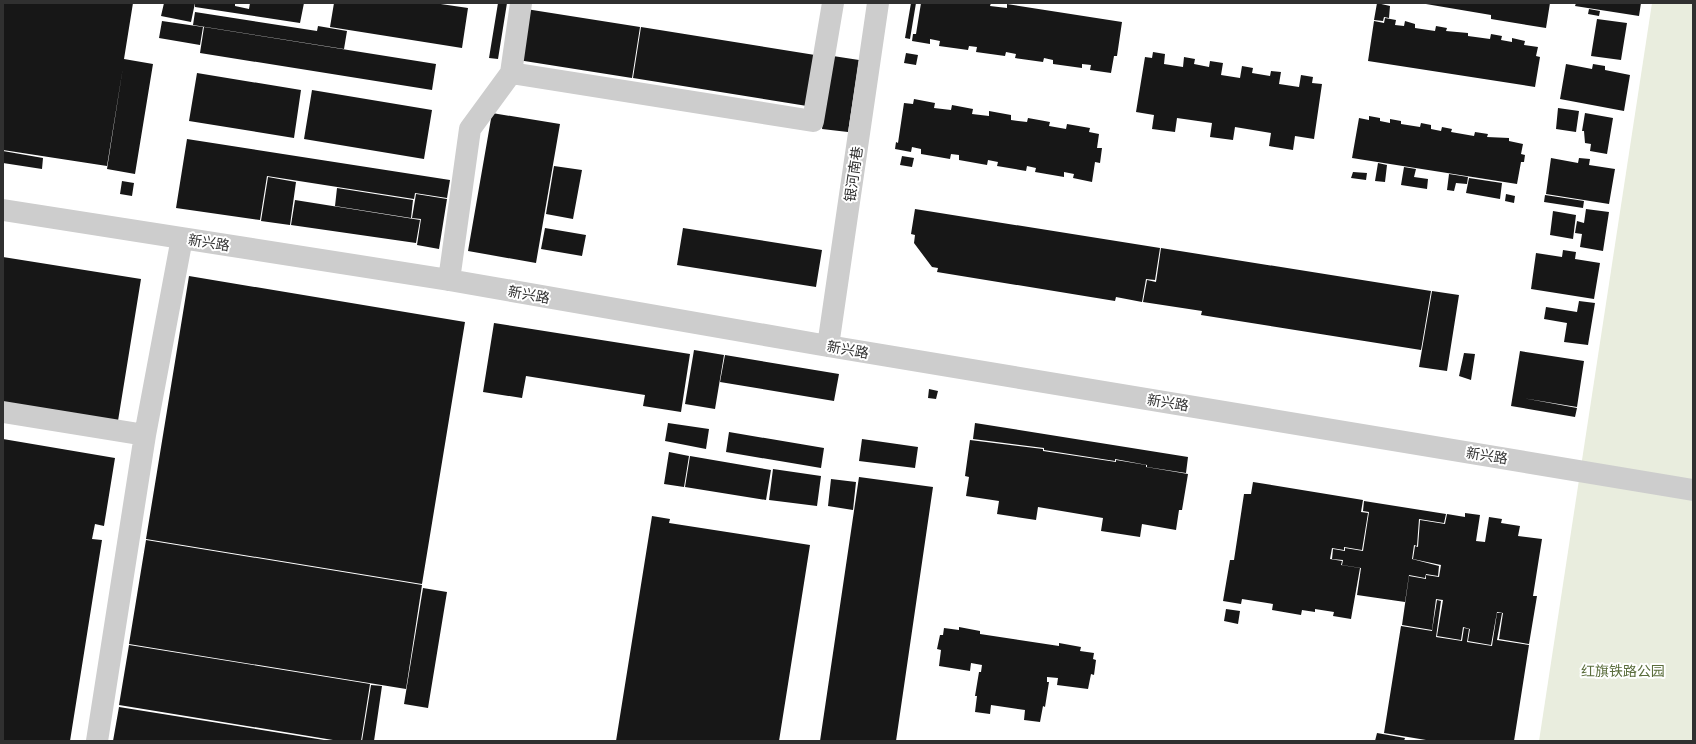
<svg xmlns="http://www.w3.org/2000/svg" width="1696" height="744" font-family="Lato,'Noto Sans SC',sans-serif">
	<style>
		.green { fill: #e9edde }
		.building { fill: #171717 }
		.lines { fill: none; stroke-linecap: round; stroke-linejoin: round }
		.minor { stroke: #cdcdcd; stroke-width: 22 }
		.labels { text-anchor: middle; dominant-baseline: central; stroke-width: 4; stroke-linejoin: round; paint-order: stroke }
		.street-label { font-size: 14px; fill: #303030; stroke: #fff }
		.park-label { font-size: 14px; fill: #5a6d3c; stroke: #fff }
	</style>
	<rect width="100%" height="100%" fill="#fff"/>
	<path class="green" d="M1652,3H1693V741H1539Z"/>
	<path class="building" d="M3,3H133L124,59L153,64L135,174L107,169L123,67L107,166L3,150Z
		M164,3H195L191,22L161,16Z
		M195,3H235V6L249,9L250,3H304L300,23L195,7Z
		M334,3H434L468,8L462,48L330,27Z
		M498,3H507L498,59L489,58Z
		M911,3H916L910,39L905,38Z
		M921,3H991L990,6L1007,8V4L1122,22L1117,56H1114L1111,73L1090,70L1091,65L1082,64V68L1053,64V60L1044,58L1043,62L1015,58L1016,54L1006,52L1005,56L976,52L977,47L969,46L968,50L939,46L940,41L930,39V44L912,41L913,34H916Z
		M1377,3L1390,6L1389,18L1384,17L1383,21L1374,20Z
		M1420,3H1550L1546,28L1491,19V15Z
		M1576,3H1641L1639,16L1575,6Z
		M526,9L640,27L632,78L518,60Z
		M1589,9L1600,11L1599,16L1588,14Z
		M195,12L317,31L318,26L347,31L344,49L193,25Z
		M1385,18L1396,20L1395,25L1404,26L1405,21L1415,24V28L1435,31L1436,26L1447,28L1446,31L1468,33V36L1490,39L1491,34L1502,36L1501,40L1512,42V38L1525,41L1524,45L1538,47L1536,56L1540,57L1535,87L1368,61L1374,21L1384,23Z
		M1597,19L1627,23L1621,60L1591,56Z
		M162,21L203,27L200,45L159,38Z
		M204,27L436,64L432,90L200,53Z
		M641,27L815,55L807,106L633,78Z
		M1153,52L1165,54L1164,64L1183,67L1184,57L1195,59L1194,64L1209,67L1210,61L1223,63L1221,75L1240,78L1242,66L1253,68L1252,73L1270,76L1271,71L1281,72L1279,84L1299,87L1301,75L1313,77L1312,83L1322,84L1314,139L1295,136L1293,150L1269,146L1271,133L1235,127L1233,140L1210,137L1212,123L1177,118L1175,132L1152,129L1154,115L1136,112L1145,57L1152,58Z
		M906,53L918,55L916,65L904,63Z
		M833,56L859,60L848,132L822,129Z
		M1566,64L1592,69L1593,64L1605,66V70L1630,75L1624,111L1560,99Z
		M197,73L301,90L294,138L189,121Z
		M312,90L432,110L424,159L304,139Z
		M914,99L935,103L934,108L951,110L952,105L973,109L972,114L989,116V111L1011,115V120L1027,122L1028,118L1050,122L1049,126L1066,129L1067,124L1090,128L1089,132L1099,134L1097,148H1102L1100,163L1095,162L1092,182L1073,178L1074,174L1064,172V177L1035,172L1036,168L1027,166L1026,171L997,166L998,162L988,160L987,165L959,160V155L951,154L950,159L921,154V149L912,147L911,152L895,149L896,142L898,143L904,103L913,104Z
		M1558,108L1579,111L1576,132L1556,129Z
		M492,113L560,124L536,263L468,251Z
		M1585,113L1613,118L1607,154L1590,151L1591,144L1585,143L1584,131H1582Z
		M1369,116L1380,118V121L1390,123V119L1401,121V124L1420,127L1421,123L1431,125V129L1441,131L1442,127L1452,129L1451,132L1474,136L1475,132L1488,134L1487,137L1509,138V141L1523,144L1521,154L1525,155L1524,162H1521L1517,184L1352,158L1359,118L1369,120Z
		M187,139L450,180L447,198L415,193L414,199L267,176L260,220L176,208Z
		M3,151L43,158L42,169L3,163Z
		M902,156L914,158L912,167L900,165Z
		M1551,158L1578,163L1579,158L1590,159L1589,165L1615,169L1609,204L1546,194Z
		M1378,163L1387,165L1385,182L1375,181Z
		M554,166L582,170L573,219L546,214Z
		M1404,167L1416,169L1414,177L1428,179L1427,189L1401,185Z
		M1353,172L1367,173L1366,180L1351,178Z
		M1449,174L1468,177L1467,184L1456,183L1454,191L1447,190Z
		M268,177L296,182L290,225L261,221Z
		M1469,178L1502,183L1500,199L1466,193Z
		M122,181L134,183L132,196L120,194Z
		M337,188L413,200L411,218L335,206Z
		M416,194L447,199L439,249L417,245L421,219L412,218Z
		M1506,194L1515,196L1514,203L1505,201Z
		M1545,195L1584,201L1583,208L1544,202Z
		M295,200L420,220L416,243L291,225Z
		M915,209L1160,248L1155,280L1146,279L1142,302L1116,297L1115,301L937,272L938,268L932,267L914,243L915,235L911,234Z
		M1586,209L1609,212L1603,251L1580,247L1582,234L1575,233L1577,221L1584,223Z
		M1553,211L1576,215L1573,239L1550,235Z
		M545,228L586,235L582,256L541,249Z
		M683,228L822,250L816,287L677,265Z
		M1161,248L1431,291L1421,350L1201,315L1202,311L1143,302L1147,280L1156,282Z
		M1563,250L1576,252L1575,259L1600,263L1594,299L1531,289L1536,253L1562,257Z
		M3,257L141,279L117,427L3,409Z
		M189,276L465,322L422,584L146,539Z
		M1432,291L1459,295L1447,371L1419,367Z
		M1579,301L1595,303L1588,345L1564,342L1567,323L1544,319L1546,307L1577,312Z
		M494,323L690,354L681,412L643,406L645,395L526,376L522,398L483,392Z
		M694,350L724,355L715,409L685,404Z
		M1520,351L1584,361L1577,407L1522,398L1577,408L1575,417L1511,406Z
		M1464,353L1475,354L1471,380L1459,376Z
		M725,355L839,374L834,401L720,382Z
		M929,389L938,391L936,399L928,398Z
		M668,423L709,429L706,449L665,441Z
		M975,423L1188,457L1186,473L1147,467V465L1115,459V461L1044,450V448L973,439Z
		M729,432L824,448L821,468L726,452Z
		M3,439L115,458L104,526L95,524L92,539L102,540L70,741H3Z
		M862,439L918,447L915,468L859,461Z
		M970,440L1043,449V451L1116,462V460L1146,465V467L1188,474L1182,510H1179L1176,530L1142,524L1140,537L1101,531L1103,518L1038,507L1036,520L997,514L999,501L966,496L969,477L965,476Z
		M669,452L689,456L684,487L664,484Z
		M690,456L771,470L766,500L685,487Z
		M773,469L821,476L817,506L769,500Z
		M859,477L933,487L896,741H820Z
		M831,479L856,482L853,510L828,506Z
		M1253,482L1363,500L1361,512L1368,513L1362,550L1344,547V550L1332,548L1330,559L1342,561L1341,565L1360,568L1351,619L1333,616L1334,612L1315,609V612L1302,610L1301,615L1272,610L1273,604L1242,599L1241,604L1223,601L1230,560H1234L1244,494H1251Z
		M1364,501L1446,514L1444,523L1419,519L1417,546L1414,545L1412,559L1439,566L1438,576L1426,574L1425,578L1409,575L1405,602L1357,595L1361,568L1342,565L1343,560L1332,559L1333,549L1345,551V548L1363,551L1369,512L1363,511Z
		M1465,513L1480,515L1476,541L1485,542L1489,517L1502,519L1501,523L1520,526L1518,536L1542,539L1533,596H1537L1529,644L1499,639L1503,613L1497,612L1491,645L1468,641L1470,629L1463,627L1461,640L1437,636L1443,600L1436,599L1432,630L1402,625L1409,576L1426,579V575L1439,577L1441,565L1413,559L1415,546L1418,547L1420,520L1445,524L1447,514L1465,517Z
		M652,516L670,519L669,523L810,545L779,741H616Z
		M146,540L422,585L406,689L129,644Z
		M423,588L447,592L428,708L404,704Z
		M1437,600L1441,601L1436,637L1462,641L1464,628L1469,629L1467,642L1492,646L1497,613H1502L1497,640L1529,645L1514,741H1432L1384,733L1401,626L1432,631Z
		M1226,609L1240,611L1238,624L1224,621Z
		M959,627L980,631V634L1059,646V643L1081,647L1080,651L1094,653L1093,659L1096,660L1094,675L1091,674L1088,689L1057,685L1058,678L1047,677V682H1049L1045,707L1043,706L1040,722L1024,720L1025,710L991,705L990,714L975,712L977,696H975L979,672H981L982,665L971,663L970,671L939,666L941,650L937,649L940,635H943L944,628L959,630Z
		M129,645L370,684L361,741H339L119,705Z
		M371,685L382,686L374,741H362Z
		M119,707L324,740V741H113Z
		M1377,733L1405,738L1404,741H1375Z"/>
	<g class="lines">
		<path class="minor" d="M511,73L813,121L833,3
			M3,210L449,280L828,346L1693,490
			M449,280L470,129L511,73L521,3
			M828,346L878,3
			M3,412L145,435
			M97,741L145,435L182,238"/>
	</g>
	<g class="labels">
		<g class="street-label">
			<text transform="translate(853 174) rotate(-82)">银河南巷</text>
			<text transform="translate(209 242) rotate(9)">新兴路</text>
			<text transform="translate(529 294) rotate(10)">新兴路</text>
			<text transform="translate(848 349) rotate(10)">新兴路</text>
			<text transform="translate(1168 402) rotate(9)">新兴路</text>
			<text transform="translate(1487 455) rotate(9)">新兴路</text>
		</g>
		<g class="park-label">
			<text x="1623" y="670">红旗铁路公园</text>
		</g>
	</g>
	<rect width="1696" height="744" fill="none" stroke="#303030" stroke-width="8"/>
</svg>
